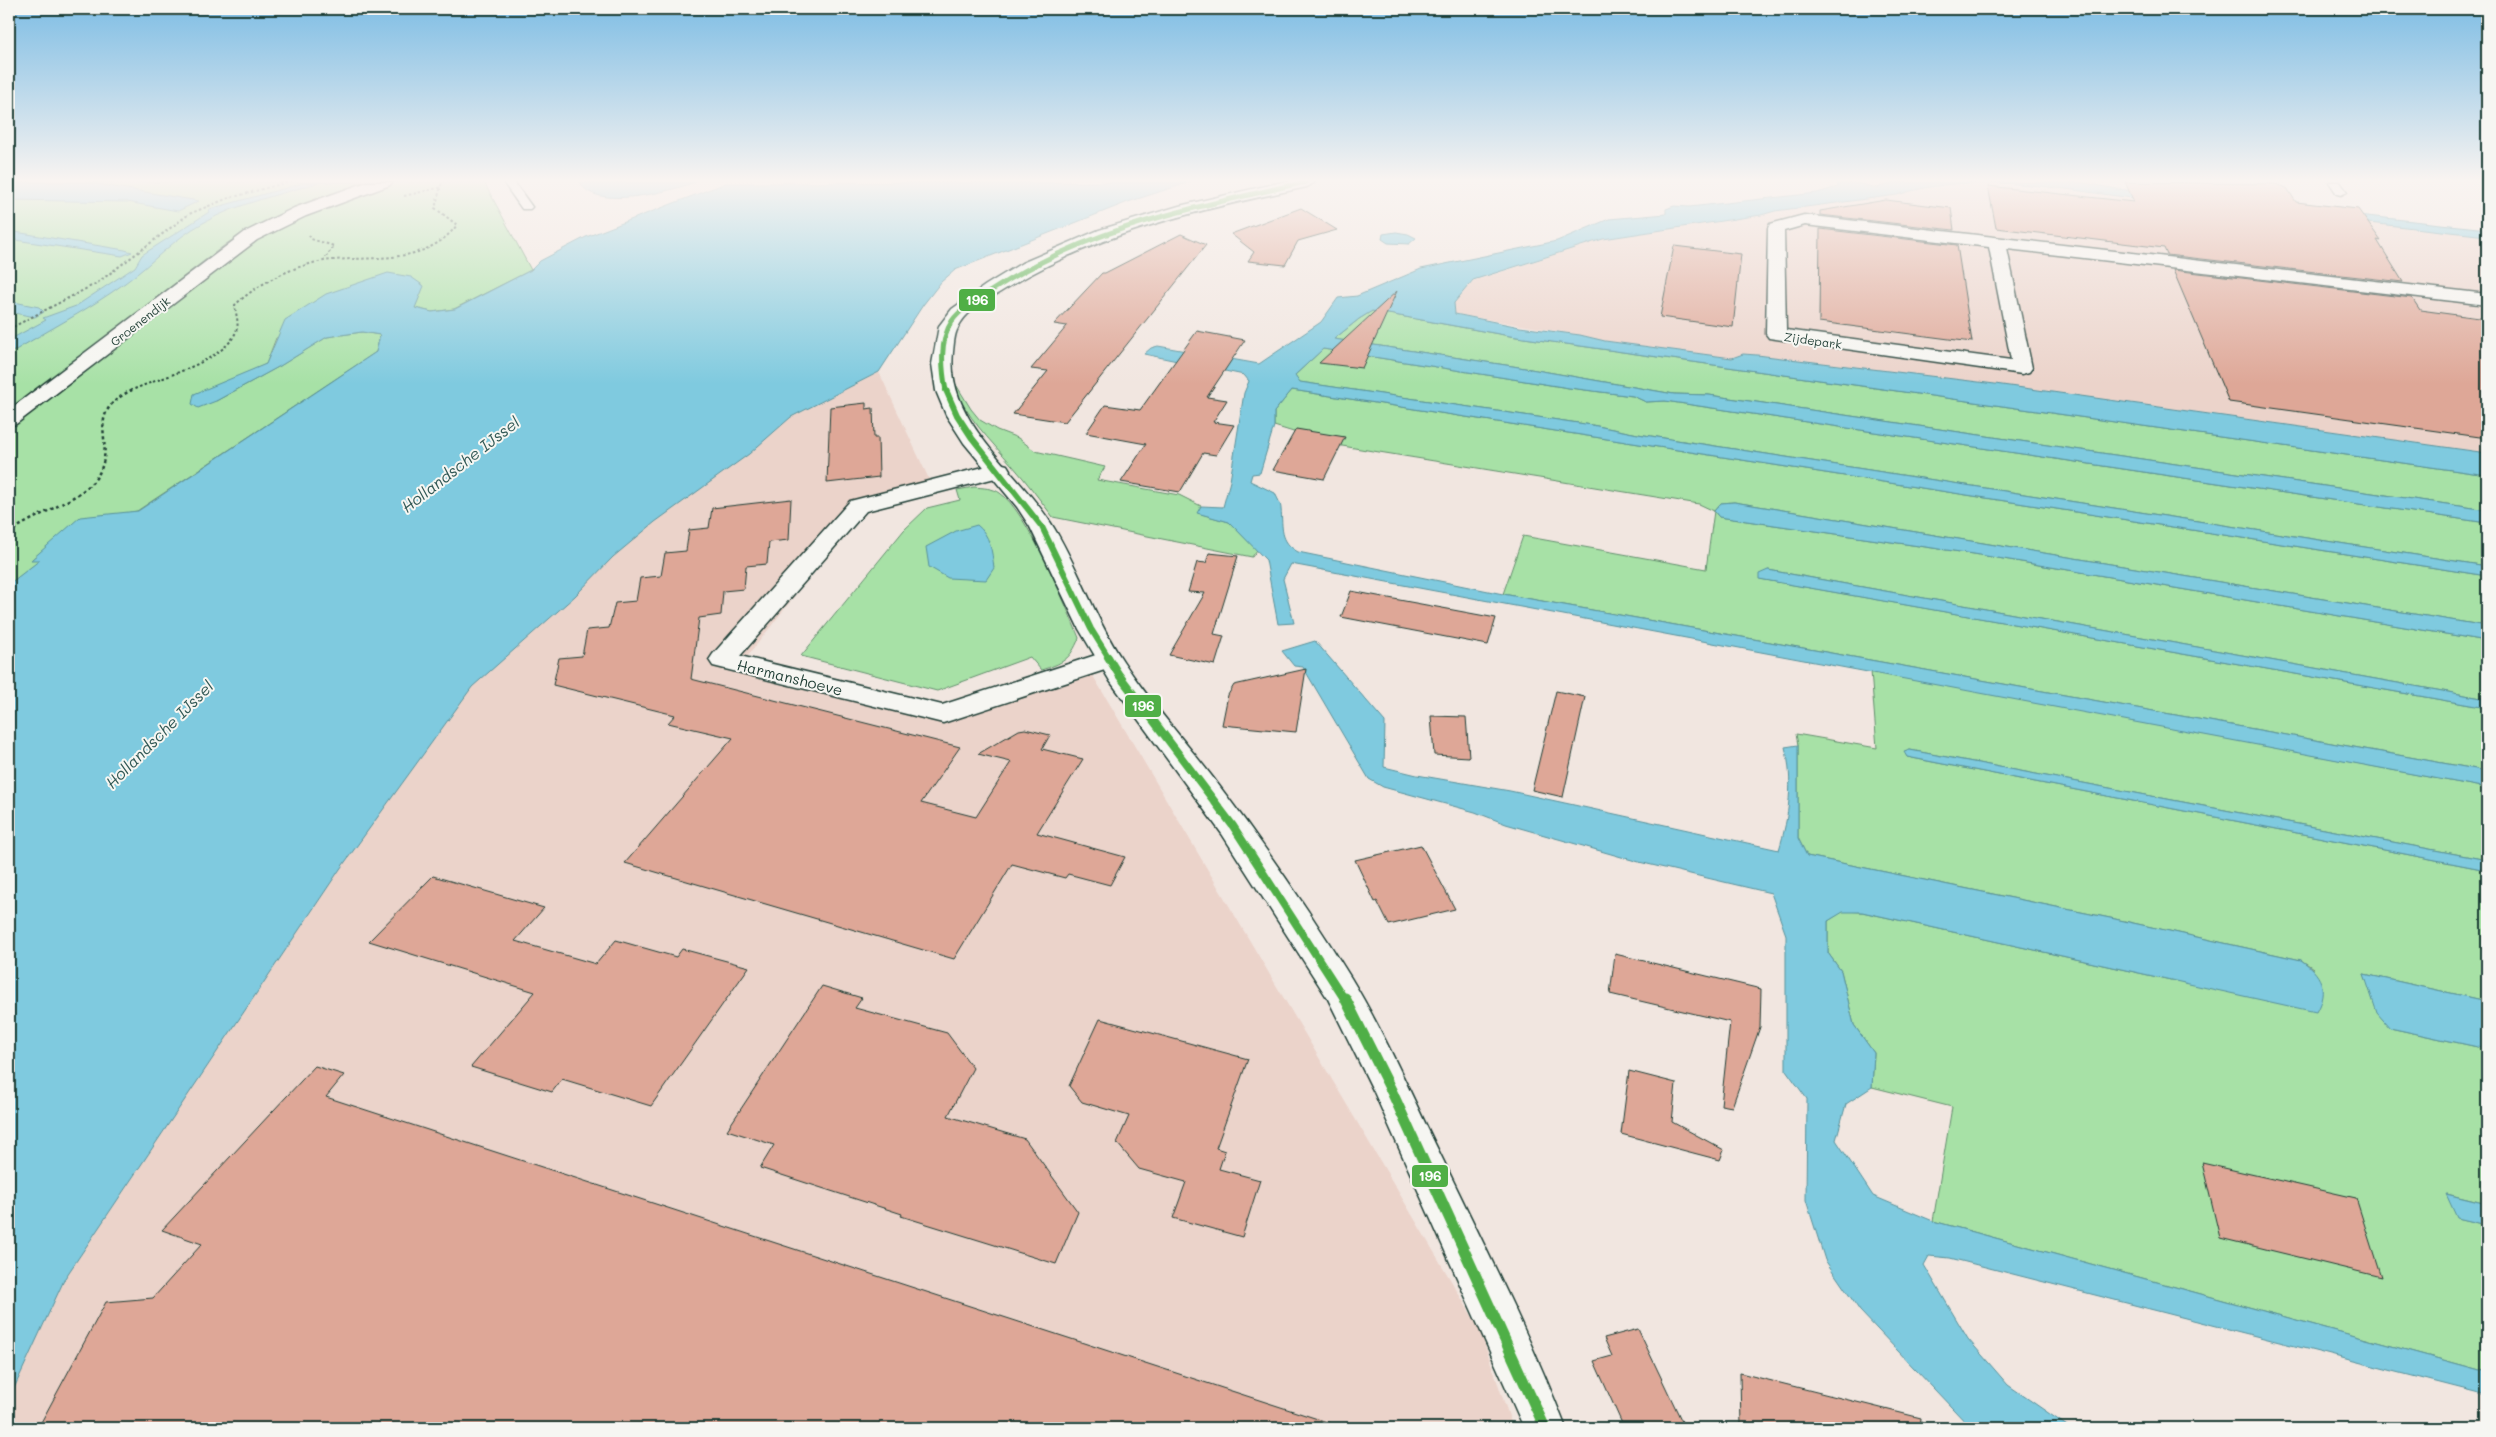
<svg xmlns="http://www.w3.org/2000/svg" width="2496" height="1437" font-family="Mali,sans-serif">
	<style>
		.built { fill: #ebd3ca }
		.green { fill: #a7e1a6; stroke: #638f6d }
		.water { fill: #7fcadf; stroke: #59929b }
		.building { fill: #dea797; stroke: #1f3d34 }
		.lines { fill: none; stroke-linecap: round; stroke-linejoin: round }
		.lane-casing { stroke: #1f3d34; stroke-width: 3 }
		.street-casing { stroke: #1f3d34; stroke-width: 3 }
		.secondary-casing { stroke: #1f3d34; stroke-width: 3 }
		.path-far1 { stroke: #1f3d34; stroke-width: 2; stroke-dasharray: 2.5 2.5; stroke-linecap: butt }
		.path { stroke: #1f3d34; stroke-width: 2.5; stroke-dasharray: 3 3; stroke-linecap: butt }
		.lane { fill: #f6f6f2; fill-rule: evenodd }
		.street { fill: #f6f6f2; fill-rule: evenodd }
		.secondary { fill: #f6f6f2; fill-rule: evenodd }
		.bus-1-far3-casing { stroke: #f6f6f2; stroke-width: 8 }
		.bus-1-far2-casing { stroke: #f6f6f2; stroke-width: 9 }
		.bus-1-far1-casing { stroke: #f6f6f2; stroke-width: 12 }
		.bus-1-casing { stroke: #f6f6f2; stroke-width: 14 }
		.bus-1-far3 { stroke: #50af46; stroke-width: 5 }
		.bus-1-far2 { stroke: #50af46; stroke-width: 6 }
		.bus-1-far1 { stroke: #50af46; stroke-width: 8 }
		.bus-1 { stroke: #50af46; stroke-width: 11 }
		.labels { text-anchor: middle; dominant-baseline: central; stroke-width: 4; stroke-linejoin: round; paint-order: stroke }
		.far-street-label { font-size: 12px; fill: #1f3d34; stroke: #f6f6f2 }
		.street-label { font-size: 15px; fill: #1f3d34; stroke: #f6f6f2 }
		.water-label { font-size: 16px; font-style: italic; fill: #325956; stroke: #f6f6f2 }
		.line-badge { stroke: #f6f6f2; stroke-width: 2 }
		.badge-label { font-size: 14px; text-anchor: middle; font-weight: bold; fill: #fff }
	</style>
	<rect width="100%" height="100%" fill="#f1e6e0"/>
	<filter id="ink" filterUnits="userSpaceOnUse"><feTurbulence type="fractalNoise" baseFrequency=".02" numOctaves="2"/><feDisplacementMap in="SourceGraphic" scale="10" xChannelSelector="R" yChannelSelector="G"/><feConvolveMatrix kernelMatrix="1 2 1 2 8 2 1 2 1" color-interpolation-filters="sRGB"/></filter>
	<g filter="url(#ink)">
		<path class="built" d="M1971,183L2062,190L2487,236V453L1995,384L1757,355L1743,354L1732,358L1605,341L1580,335L1455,314L1454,303L1473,281L1603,239L1761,215L1775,211L1897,195L1910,191Z
			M879,372L935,492L863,508L740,666L939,716L1086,664L1479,1328L1513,1428H9V1291L255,853L701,463Z"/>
		<path class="green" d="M9,182H373C321,199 271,214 226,244L9,411Z
			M395,182H484L531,270L454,309L432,312L415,308L276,338L266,364L242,375L216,401L280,366L327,337L362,332L380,335L376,352L137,511C100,517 61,535 32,559L41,560L9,585V428L245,245L300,215Z
			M1372,311L1510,336L2487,475V510L1709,395L1674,394L1519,367L1334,339L1359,319Z
			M1323,349L1569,388L1633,396L1646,402L1665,401L2487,523V566L1638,434L1592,425L1299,382L1295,375Z
			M955,383L971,409L980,420L997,430L1018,438L1035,451L1105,467L1097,480L1179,495L1201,506L1198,513L1229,522L1257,550L1252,557L1053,517C1040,500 1027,482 1012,465C989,439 966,417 953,384Z
			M1292,390L2487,576V626L1734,502L1721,503L1714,511L1719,517L1974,554L2487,641V699L1768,570L1760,579L2487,708V771L1503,594L1523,536L1706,569L1714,511L1699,504L1336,445L1274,426V412Z
			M974,487C983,488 993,488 1000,493C1026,510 1067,607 1079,638C1070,660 1063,663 1041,670L1030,657L937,691L801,656L904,530L927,508L960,500L957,490Z
			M1871,671L2487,788V860L1910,750L1905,752L1907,757L2487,870V1001L2364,974L2390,1028L2487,1049V1204L2447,1194L2458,1218L2487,1225V1372L1933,1221L1952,1107L1872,1087L1874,1053L1854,1025L1841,971L1828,953V921L1843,911L1862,912L2171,980L2313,968L2301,960L2115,919L1807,856L1798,838V745L1796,734L1877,748Z"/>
		<path class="water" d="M9,182H84L199,201L178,211L127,202L9,200Z
			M695,182C672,191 593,212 580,182Z
			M1837,182L1857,183L1877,188L1894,182H2079L2117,189L2487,229V236C2378,224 2269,212 2160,201C2074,193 1981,168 1897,195L1775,211L1761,215L1603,239L1473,280L1454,303L1455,314L1520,327L1580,335L1605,341L1732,358L1743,354L1757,355L1995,384L2487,453V475L1510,336L1372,311L1359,319L1334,339L1519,367L1674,394L1709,395L2487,510V523L1665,401L1646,402L1633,396L1569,388L1323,349L1295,375L1300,382L1592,425L1638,434L2487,566V576L1292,390L1274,412V426L1260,473L1252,474L1250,481L1275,493C1277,498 1281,504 1281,509C1283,528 1279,541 1298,552L1503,594L2487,771V788L1291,564L1283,579L1294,623L1278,624L1266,560L1229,522L1197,513L1201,506L1223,507L1230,481L1244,393L1249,381L1244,375L1144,354L1151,348L1158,346L1259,364L1321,322L1338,298L1357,296L1421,269L1557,241L1609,219L1666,214V209L1674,206L1689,207L1817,193L1838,187Z
			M304,183L321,182C282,194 238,203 203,223C173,239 152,264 125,283C88,310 48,330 9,354V340L46,320L43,318L76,306L135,267L142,255L209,212L210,209Z
			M726,183L1190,182L1128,202L955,270L941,282L923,305L879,372L791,417L749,454L655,522L613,557L575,596L472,687L340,869L65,1278L9,1399V584L40,560H31L80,517L138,511L376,352L380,335L362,332L327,337L280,366L216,401L198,408L192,404L194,394L266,364L285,320L326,294L388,273L411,277L424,286L415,308L432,312L455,309L531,270L540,261L586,237Z
			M9,231L125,250L132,252L122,256L9,239Z
			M1396,232L1408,234L1416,238L1409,244L1388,243L1382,239L1383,234Z
			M9,301L39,307L44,312L35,317L9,312Z
			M1734,502L2487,626V641L1974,554L1719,517L1714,511L1721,503Z
			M977,525C990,535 992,551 994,568L986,580L948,578L929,567L926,547L956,531Z
			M1768,570L2487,699V708L1759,579V574Z
			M1315,641L1385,722L1384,767L1417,775L1510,791L1779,850C1789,817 1794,780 1785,747L1798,745V838L1807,856L2115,919L2301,960C2321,974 2329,989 2316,1012L1862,912H1843L1828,921V953L1841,971L1854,1025L1874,1053L1872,1087L1846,1104L1836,1140L1873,1196L1933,1221L2487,1372V1395L1950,1258L1929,1256L1924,1265L1968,1339L2008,1385L2070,1428H1971L1860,1311L1825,1260L1806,1200L1807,1099L1786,1070V935L1771,893L1639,862L1506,824L1475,812L1383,787L1369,779L1303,667L1294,666L1282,651Z
			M1910,750L2487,860V870L1907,757L1904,752Z
			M2364,974L2487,1001V1049L2390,1028L2377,1013Z
			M2446,1194L2487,1204V1225L2457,1218Z"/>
		<path class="building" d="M2125,182L2276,184L2287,188L2296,202L2358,209L2381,241L2377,240L2403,282L2167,255L2164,248L1996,228L1988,186L2134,202Z
			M1886,200L1951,208L1954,230L1820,215V211Z
			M1301,208L1337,230L1298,241L1285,265L1248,261L1254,252L1231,234Z
			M1820,229L1957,245L1972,342L1819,322Z
			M1181,234L1206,245L1065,422L1013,414L1048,371L1031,369L1067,326L1054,324L1102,273H1105Z
			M1674,246L1741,254L1733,327L1660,317Z
			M2173,270L2412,298L2420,310L2487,319V438L2229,402Z
			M1397,291L1362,368L1319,363Z
			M1197,331L1245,340L1207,397L1227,400L1213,422L1234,425L1216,455L1203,453L1180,492L1121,482L1146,444L1086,433L1105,405L1140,410Z
			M866,403V409L873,408L874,438H878L879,477L827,483L830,407Z
			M1296,429L1345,437L1324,479L1273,470Z
			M791,499L789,540L769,542L767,564L746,566L744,589L723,591L721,615L699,618L691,679L960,747L921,803L976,817L1011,762L978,754L1019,730L1025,729L1050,735L1042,749L1083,759L1037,833L1125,857L1110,885L1068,874L1065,878L1012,864L954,959L625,863L733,738L668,723L675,715L553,685L559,658L582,656L587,630L609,628L615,603L636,601L640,578L661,576L665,553L686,551L689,530L709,528L712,508Z
			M1209,553L1238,556L1214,634L1224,636L1215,665L1169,655L1205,593L1188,592L1197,562L1206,563Z
			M1351,591L1496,618L1488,645L1341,617Z
			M1306,669L1296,732L1222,725L1228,695L1234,685Z
			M1556,691L1585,697L1563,797L1532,790Z
			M1431,716L1466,717L1469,757L1434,755Z
			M1421,845L1455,909L1389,925L1377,901L1375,902L1355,860Z
			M433,876L544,908L515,941L596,964L616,940L676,957L682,949L749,967L651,1106L562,1079L552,1092L471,1067L535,992L369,941Z
			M1615,954L1761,989L1760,1027L1732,1107L1721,1105L1730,1022L1610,994Z
			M822,986L862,998L855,1008L947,1033L973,1068L948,1116L1025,1139L1078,1212L1056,1264L901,1216L902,1214L760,1168L774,1145L727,1130Z
			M1100,1019L1248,1059L1216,1148L1225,1151L1219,1169L1260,1180L1242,1237L1173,1218L1186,1182L1139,1169L1117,1143L1129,1116L1082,1102L1069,1086Z
			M315,1066L344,1075L326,1097L1330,1423L1329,1428H38L106,1302L153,1298L202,1244L162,1230Z
			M1629,1071L1676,1083L1672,1122L1724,1150L1720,1160L1621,1134Z
			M2202,1163L2356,1198L2381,1277L2220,1238Z
			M1638,1329L1685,1428H1624L1594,1361L1612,1356L1604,1338Z
			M1740,1373L1921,1418L1920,1428H1741Z"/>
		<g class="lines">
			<defs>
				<path id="lane" d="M503,182H514L532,207L530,209H522Z
					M2329,182H2340L2347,192L2341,195L2337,194Z"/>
				<path id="street" d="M1804,215L2487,294V305L2007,249L2032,368L2029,372L2022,374L1769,338L1766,334L1768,228L1770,224ZM1805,225L1989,247L2011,360L1786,330L1784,231Z
					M999,463L1007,465L1010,470L1007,475L866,511L740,656L942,705L1108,651L1117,654L1121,660L1117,666L943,723L713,666L709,660L713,654L850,501Z"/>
				<path id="secondary" d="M367,182H392L390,185L306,216L257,240L16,424L9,426V410L245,232L294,208Z
					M1282,182H1315L1307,187C1200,209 1095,233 1002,291C987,300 965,311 958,328C954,335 954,344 953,352C945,424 1021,472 1054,528C1080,571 1095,619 1123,661C1150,702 1184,740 1214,779C1263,843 1309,910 1351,978C1387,1037 1414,1102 1445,1164C1487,1251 1531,1338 1566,1428H1524L1374,1092L1328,999L1222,834L1110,681L1079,629L1030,527L1017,507L964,443L946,415L936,391L932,364L939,326L952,309L986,285L1022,263L1099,230L1179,206Z"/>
			</defs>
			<use href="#lane" class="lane-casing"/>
			<use href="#street" class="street-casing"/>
			<use href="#secondary" class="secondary-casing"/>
			<path class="path-far1" d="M404,196L442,187
				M309,235L311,239L334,246L323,261
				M9,329L97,283L189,214L226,199L288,182
				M130,391C157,378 230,361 237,328C239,321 235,312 235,305C257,284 294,265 324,261C370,255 425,267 457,225L435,208L442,182"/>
			<path class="path" d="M9,533C33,515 84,499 98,475C118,441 81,415 132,390"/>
			<use href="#lane" class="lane"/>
			<use href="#street" class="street"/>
			<use href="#secondary" class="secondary"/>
			<defs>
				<path id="bus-1-far3" d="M946,391C942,369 939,341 952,321C962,307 980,298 994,289C1092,226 1194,208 1305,182"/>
				<path id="bus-1-far2" d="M946,390L957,415L972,438L1042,527L1091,629L1109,658"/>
				<path id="bus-1-far1" d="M1108,657L1119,675L1233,826L1345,1000"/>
				<path id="bus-1" d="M1345,998L1392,1092L1545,1428"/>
			</defs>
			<use href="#bus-1-far3" class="bus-1-far3-casing"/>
			<use href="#bus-1-far2" class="bus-1-far2-casing"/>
			<use href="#bus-1-far1" class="bus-1-far1-casing"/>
			<use href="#bus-1" class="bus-1-casing"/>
			<use href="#bus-1-far3" class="bus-1-far3"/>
			<use href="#bus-1-far2" class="bus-1-far2"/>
			<use href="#bus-1-far1" class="bus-1-far1"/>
			<use href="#bus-1" class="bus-1"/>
		</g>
	</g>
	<linearGradient id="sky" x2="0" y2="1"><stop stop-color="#7ebde4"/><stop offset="0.47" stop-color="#f9f4f1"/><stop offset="1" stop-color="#f9f4f1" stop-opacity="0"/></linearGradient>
	<rect width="2496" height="384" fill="url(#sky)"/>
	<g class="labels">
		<g class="far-street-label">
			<text transform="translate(140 321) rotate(-38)">Groenendijk</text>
			<text transform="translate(1813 340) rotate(8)">Zijdepark</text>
		</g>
		<g class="street-label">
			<text transform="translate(790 677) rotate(14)">Harmanshoeve</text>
		</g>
		<g class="water-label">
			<text transform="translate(460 464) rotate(-38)">Hollandsche IJssel</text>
			<text transform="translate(159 734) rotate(-45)">Hollandsche IJssel</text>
		</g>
	</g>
	<g class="line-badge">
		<rect x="958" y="288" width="38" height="24" rx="5" fill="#50af46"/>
		<rect x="1124" y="694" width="38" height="24" rx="5" fill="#50af46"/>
		<rect x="1411" y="1164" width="38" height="24" rx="5" fill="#50af46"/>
	</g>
	<g class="badge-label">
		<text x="977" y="305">196</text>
		<text x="1143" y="711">196</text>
		<text x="1430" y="1181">196</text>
	</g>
	<rect width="2496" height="1437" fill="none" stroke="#f6f6f2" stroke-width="30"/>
	<rect x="15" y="15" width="2466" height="1407" fill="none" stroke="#1f3d34" stroke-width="2" filter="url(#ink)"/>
</svg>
